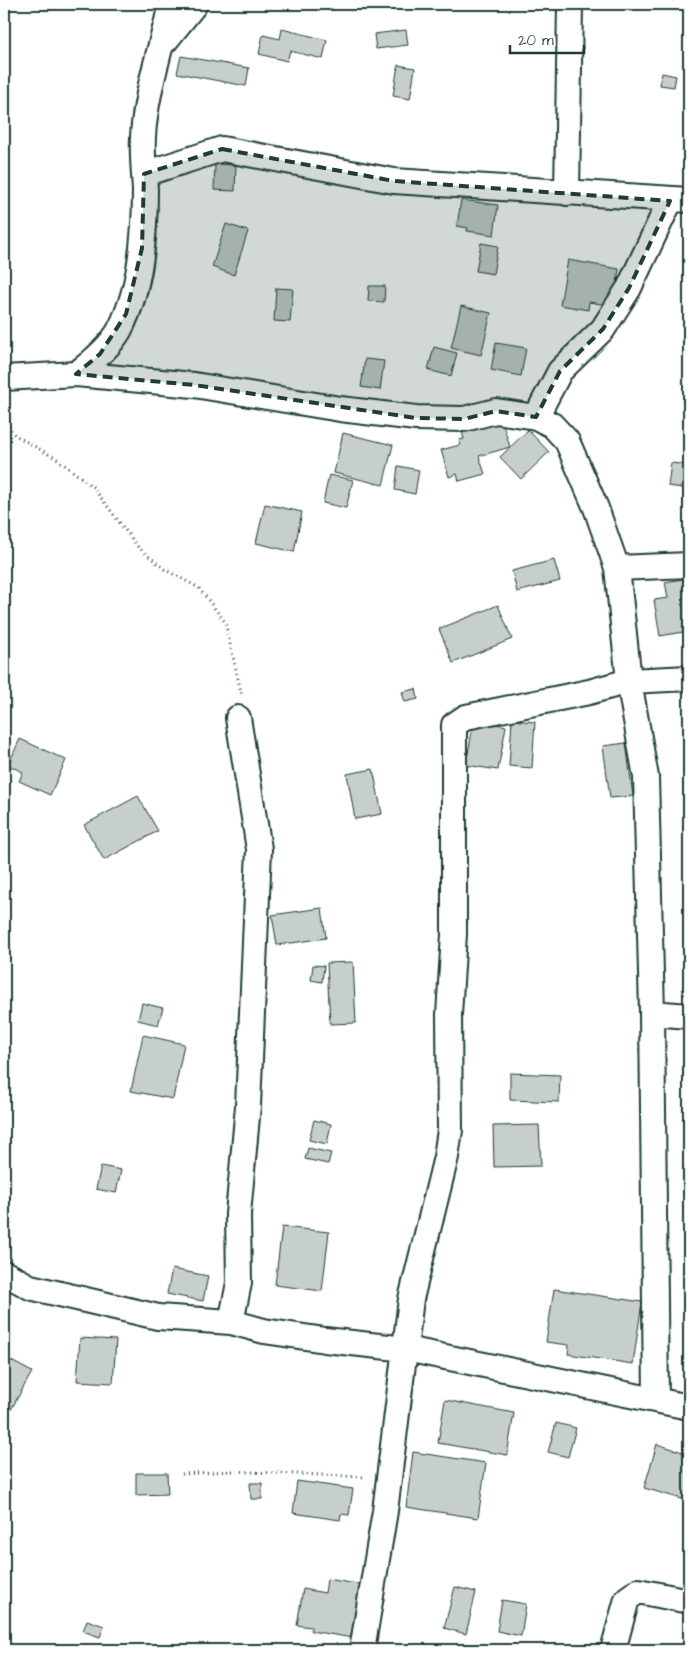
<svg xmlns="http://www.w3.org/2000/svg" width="693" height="1654" font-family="'Architects Daughter',sans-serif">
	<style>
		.building { fill: #c7cfcc; stroke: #1f3d34 }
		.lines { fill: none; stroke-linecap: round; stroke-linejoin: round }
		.minor-casing { stroke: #1f3d34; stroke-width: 28 }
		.path { stroke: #1f3d34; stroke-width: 3; stroke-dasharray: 1 4; stroke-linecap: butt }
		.minor { stroke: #fff; stroke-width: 24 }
		.marked { fill: #1f3d34; fill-opacity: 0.2; stroke: #1f3d34; stroke-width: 4; stroke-dasharray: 10 6; stroke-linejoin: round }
	</style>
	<rect width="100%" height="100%" fill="#fff"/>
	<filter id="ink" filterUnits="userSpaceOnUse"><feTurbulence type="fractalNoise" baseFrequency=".02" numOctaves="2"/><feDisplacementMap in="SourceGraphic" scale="10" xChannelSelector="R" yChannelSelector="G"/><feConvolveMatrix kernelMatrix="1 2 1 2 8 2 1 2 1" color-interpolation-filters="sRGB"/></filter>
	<g filter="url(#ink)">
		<path class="building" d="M282,29L327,40L323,59L290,51L287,61L259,54L263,35L280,39Z
			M406,30L408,45L376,49L374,34Z
			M181,56L249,68L246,86L177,73Z
			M398,65L415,68L410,99L393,96Z
			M662,73L676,76L674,87L660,85Z
			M215,164L236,165L235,191L214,190Z
			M461,200L498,205L494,235L467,231L468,228L457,226Z
			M226,224L248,231L234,275L212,267Z
			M481,243L498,246L493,274L476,271Z
			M568,260L619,269L613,306L589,302L588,310L560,305Z
			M369,286H385L384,302L368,301Z
			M276,288L293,289L290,322L274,321Z
			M461,306L491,313L481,355L451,348Z
			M496,343L526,348L521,376L491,370Z
			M434,347L457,353L451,376L428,370Z
			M365,359L384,361L380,390L361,387Z
			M501,418L510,447L479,456L485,474L459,481L457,474L449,477L441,450L460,445L459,440L464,439L461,429Z
			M528,430L549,452L521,479L500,457Z
			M343,433L393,445L383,485L334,473Z
			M671,463L689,465V489L668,486Z
			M398,466L419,470L415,494L395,490Z
			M329,475L353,480L346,508L323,503Z
			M265,504L302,512L294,552L256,543Z
			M554,560L560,581L517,592L512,571Z
			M689,578V631L660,636L654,600L668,598L665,582Z
			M498,605L512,639L453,663L439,629Z
			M416,689L418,699L405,702L402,692Z
			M474,720L506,726L498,770L466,765Z
			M512,720L535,722L532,768L509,766Z
			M20,739L66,760L50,795L19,781L23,772L8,765Z
			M626,743L633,796L610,798L603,746Z
			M373,769L382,814L355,819L347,774Z
			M138,796L158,831L104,860L84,825Z
			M322,908L326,938L277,945L272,915Z
			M353,962L356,1023L330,1024L327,963Z
			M313,965L324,966L322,982L311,980Z
			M142,1003L163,1008L158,1025L138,1020Z
			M143,1035L184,1044L173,1099L131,1091Z
			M510,1073L560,1075L559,1102L510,1100Z
			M314,1120L331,1124L327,1144L309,1140Z
			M539,1125L541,1166L494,1167L493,1126Z
			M308,1148L331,1153L328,1164L305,1159Z
			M101,1166L121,1170L116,1193L96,1189Z
			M282,1227L329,1232L322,1291L275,1285Z
			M172,1269L208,1276L203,1301L167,1294Z
			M554,1289L642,1302L633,1364L568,1354L569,1345L546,1342Z
			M80,1338L116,1340L113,1383L77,1381Z
			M4,1357L32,1372L8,1415L4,1412Z
			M445,1400L514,1413L507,1455L438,1443Z
			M556,1423L576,1428L568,1457L548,1452Z
			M657,1444L689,1454V1501L644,1488Z
			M413,1452L486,1463L478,1518L406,1507Z
			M136,1473H167L168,1494L136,1495Z
			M297,1481L353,1489L349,1515L341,1514L340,1520L293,1513Z
			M250,1483H262V1499H251Z
			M327,1579L368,1586L359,1639L311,1631V1627L297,1625L303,1589L325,1593Z
			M455,1587L476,1592L466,1634L444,1628Z
			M502,1600L526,1604L521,1636L497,1631Z
			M87,1620L104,1626L100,1637L83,1631Z
			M506,1646L532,1650H505Z"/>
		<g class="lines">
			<defs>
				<path id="minor" d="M166,40L195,4
					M144,174L222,149L394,181L689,200
					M567,193L570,4
					M76,374C92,362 109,348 119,331C141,290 145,236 145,190C144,173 142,155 143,137C145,95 162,45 171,4
					M4,378L76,374L194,385L340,409L416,418L464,419L496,411L536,417L552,425L567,441L596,508L617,568L629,681L646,777L652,1013L656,1400
					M536,417L560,371L603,329L629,288L670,201
					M617,568L689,565
					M652,1013L689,1016
					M4,1273L30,1287L158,1317L231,1322L264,1331L325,1340L406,1349L689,1407
					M231,1322L239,1283L238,1214L248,1106L259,849L238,718
					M362,1650L385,1511L411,1299L446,1157L450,1130L449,1015L454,934V725L466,717L589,692L629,681L689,678
					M613,1650L627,1599L638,1591L689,1601"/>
			</defs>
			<use href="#minor" class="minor-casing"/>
			<path class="path" d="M4,422L15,435L57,459L93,487L138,547L164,569L199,588L225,622L242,696
				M182,1474L231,1471L365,1477"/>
			<use href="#minor" class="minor"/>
		</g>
	</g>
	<path class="marked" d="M222,149L394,181L670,201L629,288L603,329L560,371L536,417L496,411L464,419L416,418L194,385L76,374L100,354L126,314L142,248L144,174Z"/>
	<rect width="693" height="1654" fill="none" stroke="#fff" stroke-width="20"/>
	<rect x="10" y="10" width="673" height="1634" fill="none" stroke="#1f3d34" stroke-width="2" filter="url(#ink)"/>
	<path d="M510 45v8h74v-8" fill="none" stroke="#1f3d34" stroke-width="2.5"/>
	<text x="518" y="45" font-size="15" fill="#1f3d34" stroke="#ffffff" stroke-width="4" paint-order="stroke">20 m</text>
</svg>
